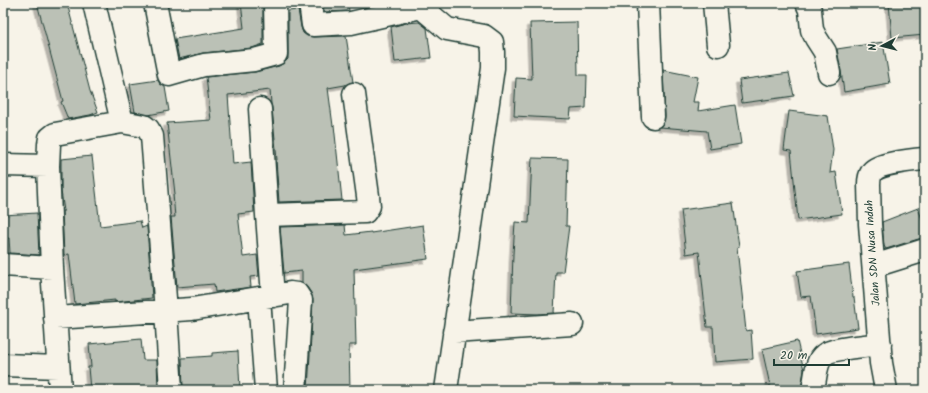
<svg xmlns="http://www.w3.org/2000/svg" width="928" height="393" font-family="Kalam,sans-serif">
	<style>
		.building { fill: #bbc1b6; stroke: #1f3d34; filter: url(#shadow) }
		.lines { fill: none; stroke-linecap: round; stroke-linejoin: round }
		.minor-casing { stroke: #1f3d34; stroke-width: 25 }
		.minor { stroke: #f7f3e8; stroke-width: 22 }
		.labels { text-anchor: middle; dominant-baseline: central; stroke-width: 4; stroke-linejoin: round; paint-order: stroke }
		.street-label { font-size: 11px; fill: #1f3d34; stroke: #f7f3e8 }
	</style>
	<defs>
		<filter id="shadow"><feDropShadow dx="-3.5" dy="3.5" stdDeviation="0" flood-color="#0004"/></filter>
	</defs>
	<rect width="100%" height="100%" fill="#f7f3e8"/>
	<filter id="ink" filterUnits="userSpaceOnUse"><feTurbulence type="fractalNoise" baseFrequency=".025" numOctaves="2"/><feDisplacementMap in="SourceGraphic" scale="8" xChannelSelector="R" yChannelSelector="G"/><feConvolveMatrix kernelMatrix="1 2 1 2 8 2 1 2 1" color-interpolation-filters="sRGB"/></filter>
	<g filter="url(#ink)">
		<path class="building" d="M37,3H67L90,91L98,112L90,115L68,119L61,102L63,101Z
			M241,3H263V44L252,48L203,53L179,59L175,39L244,28Z
			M323,3H348L349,11L324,12Z
			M889,3H925V35L892,38Z
			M298,10L301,27L303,33L307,36L314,37L346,36L353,82L347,84L345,85L328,88L333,126L334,125L342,200L279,202L276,160H277L272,108L271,104L270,90L228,95L233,164L251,162L254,212L238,214L243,257L257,255L259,276L250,277L251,287L222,291L215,292L214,284L177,287L171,217H175L173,194H175L167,123L211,120L206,77L255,72L279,66L284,63L288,59V11Z
			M419,22L427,28L431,58L395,62L391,27L406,23Z
			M577,22L578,75H587L586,108L571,109L570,119L514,116L516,78L532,79L530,23Z
			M883,42L890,84L844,92L841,71L837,49Z
			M663,70L698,77L693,102H699L698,111L735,105L741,144L710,149L707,131L660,127L664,122L665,116Z
			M789,73L794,96L742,103L739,80Z
			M158,80L160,84L165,87L169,111L148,115L135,112L130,84Z
			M789,111L828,116L833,150L830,173L836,172L842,214L798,220L791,151L784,150Z
			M92,156L100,226L140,221L142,228L147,226L152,298L115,302V300L75,304L69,254L64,255L62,211H64L61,191V159Z
			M532,158L568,159L566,226H569L563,272H556L554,313L538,314L511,313L513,254L515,222L529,223Z
			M733,203L739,247L737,248L746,331L751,330L753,359L715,362L713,327H707L699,252L686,254L681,210Z
			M918,208L925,227V237L886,249L884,246L882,222Z
			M37,213L39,255L10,253L9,238L3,239V215Z
			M345,225L346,235L371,232V233L423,225L428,259L354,269L356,345H349L350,390H308L313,300L311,293L307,287L302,283V271L284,273L280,227Z
			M849,264L853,297H854L858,328L816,334L811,296L801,297L797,271Z
			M141,339L143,360H157L158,390H90L88,367H91L89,344Z
			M797,341L804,370L802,382V388L803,390H771L762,349Z
			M238,351L240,390H183L182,358L212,356V353Z"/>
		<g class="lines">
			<defs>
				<path id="minor" d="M94,3L122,122
					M155,3L169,75L204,65L254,60L276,54L275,3
					M310,3L313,25L351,23L421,7L447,29L484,36L492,42L493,52V68L446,390
					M648,3L653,117
					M714,3L718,45
					M807,3L810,10L812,30L816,38L825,52L829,73
					M260,109L267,215L273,296
					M3,165L48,166
					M267,215L365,212L369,206L368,196L354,94
					M3,265L52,268
					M874,266L925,250
					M259,298L266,390
					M55,318L192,309L290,293L297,294L301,300L295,390
					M454,332L572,324
					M3,365L58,367
					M814,384C816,375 816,361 824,355C831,348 869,346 880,344
					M60,390L52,268L48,166L49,144L50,138L55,134L122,122L144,126L148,129L152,136L166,311L171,390
					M886,390L881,363L870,224L869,184C869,180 870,175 872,172C879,163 914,160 925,159"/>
			</defs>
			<use href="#minor" class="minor-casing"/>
			<use href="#minor" class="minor"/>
		</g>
	</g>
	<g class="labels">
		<g class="street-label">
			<text transform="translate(873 253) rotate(-94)">Jalan SDN Nusa Indah</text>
		</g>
	</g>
	<rect width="928" height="393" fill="none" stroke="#f7f3e8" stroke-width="16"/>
	<rect x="8" y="8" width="912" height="377" fill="none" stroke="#1f3d34" stroke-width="1.5" filter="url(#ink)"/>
	<g transform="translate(882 46) rotate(263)" stroke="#f7f3e8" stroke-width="3" paint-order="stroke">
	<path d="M0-3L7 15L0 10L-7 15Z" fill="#1f3d34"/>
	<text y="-6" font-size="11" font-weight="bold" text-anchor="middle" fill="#1f3d34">N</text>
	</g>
	<path d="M774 359v6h75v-6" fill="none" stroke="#1f3d34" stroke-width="2"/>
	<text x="780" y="359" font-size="12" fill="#1f3d34" stroke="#f7f3e8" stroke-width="3" paint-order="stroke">20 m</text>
</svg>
